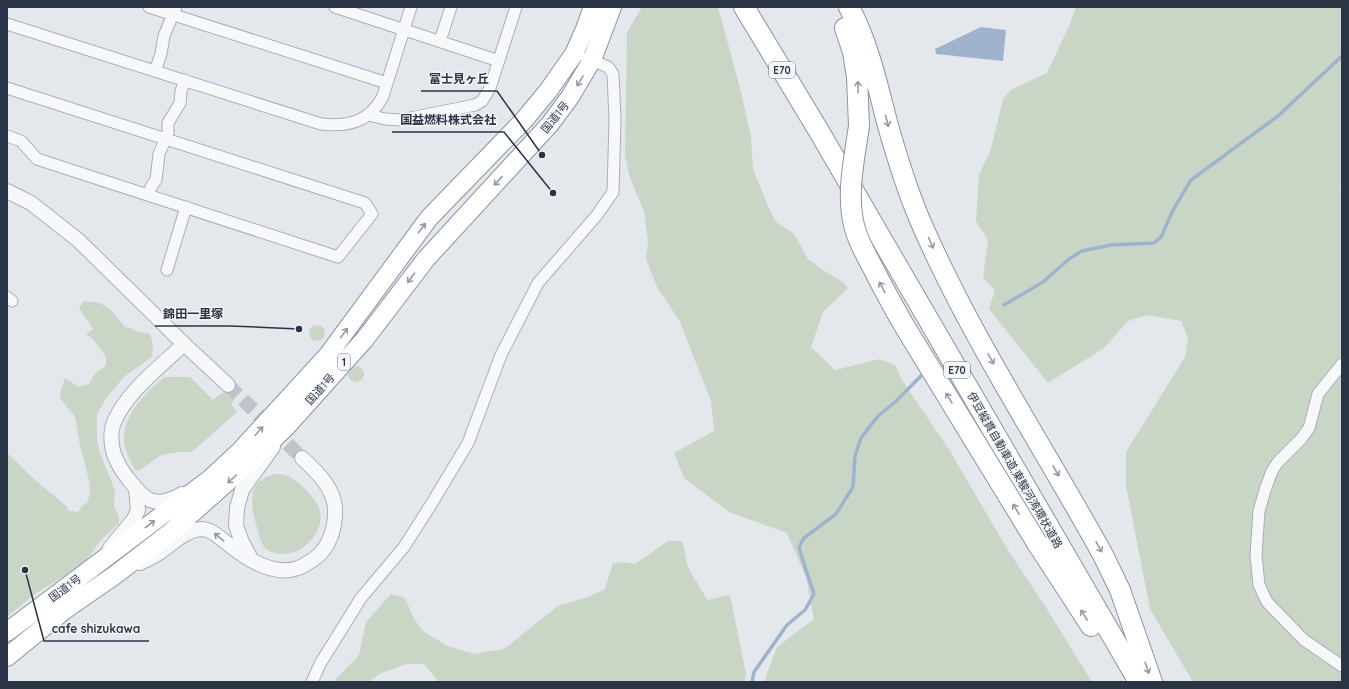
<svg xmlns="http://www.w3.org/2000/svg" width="1349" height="689" font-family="Quicksand,'Noto Sans JP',sans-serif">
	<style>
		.green { fill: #c9d6c5 }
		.water { fill: #9fb4cc }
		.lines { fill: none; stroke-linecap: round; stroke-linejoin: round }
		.stream { stroke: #9fb4cc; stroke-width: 3.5 }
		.tertiary-tunnel { stroke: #bfc3cb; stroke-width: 14; stroke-dasharray: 14 7; stroke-linecap: butt }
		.minor-casing { stroke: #a9aeb7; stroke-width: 13 }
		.tertiary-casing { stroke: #a9aeb7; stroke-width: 16 }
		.trunk-casing { stroke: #8b94a3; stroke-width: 20 }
		.motorway-casing { stroke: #8b94a3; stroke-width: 22 }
		.minor { stroke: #f7f8fa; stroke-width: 11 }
		.tertiary { stroke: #f7f8fa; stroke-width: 14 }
		.trunk { stroke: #fff; stroke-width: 18 }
		.motorway { stroke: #fff; stroke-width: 20 }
		.motorway-bridge-casing { stroke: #8b94a3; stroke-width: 22; stroke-linecap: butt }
		.motorway-bridge { stroke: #fff; stroke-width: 20 }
		.oneway { stroke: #959aa2 }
		.oneway2 { stroke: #9196a0 }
		.labels { text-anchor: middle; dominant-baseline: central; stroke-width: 3; stroke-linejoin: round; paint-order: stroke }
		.shield { fill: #f4f6f9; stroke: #676e7b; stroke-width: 1 }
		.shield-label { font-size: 10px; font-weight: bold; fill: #2b3445 }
		.street-label { font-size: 11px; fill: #2b3445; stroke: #f4f6f9 }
		.leader { fill: none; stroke: #2b3445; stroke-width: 1.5 }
		.callout-dot { fill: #2b3445; stroke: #f4f6f9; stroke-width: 1.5 }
		.callout-label { font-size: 12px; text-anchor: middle; font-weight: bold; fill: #2b3445; stroke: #f4f6f9; stroke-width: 3; stroke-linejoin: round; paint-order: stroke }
	</style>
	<rect width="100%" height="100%" fill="#e4e7ec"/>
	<path class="green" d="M642,7H718L741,92L751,137L753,169L767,204L776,222L794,234L808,259L826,272L844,283L848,288L823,312L811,347L835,370L880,359L895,365L902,380L950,451L1006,547L1045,606L1092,682H764L777,647L814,619L806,577L787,533L729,512L684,478L674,453L714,431L711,401L679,320L657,287L646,259L648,241L644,212L630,178L625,155L627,32Z
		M1076,7H1342V182L1340,188L1342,196V682H1193L1150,609L1126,486V452L1185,357L1188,338L1181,321L1147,315L1128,321L1104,348L1048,383L989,309L995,290L983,278L988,240L976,221L979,175L991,149L1003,99L1012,89L1047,73L1070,24Z
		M85,301L100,303L111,310L125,327L131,328L138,332L150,334L152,340L153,349L152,356L145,362L125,376L106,398L97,414V439L99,451L113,485L115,491L114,506L119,517V523L102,539L82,565L35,594L7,617V453L35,480L65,505L69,511L78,512L82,506L88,502L90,490L89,480L80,445L75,417L60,398L61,390L65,378L79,387L89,384L94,375L106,365V357L94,340L86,334L93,329L79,308L82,303Z
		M309 333a8 8 0 1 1 16 0a8 8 0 1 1-16 0Z
		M348 374a8 8 0 1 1 16 0a8 8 0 1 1-16 0Z
		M164,377H190L213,400L219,395L228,390L235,398L231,404L237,412L192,452H178L161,455L139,471L135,470C130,461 125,451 124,441C122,415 146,393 164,377Z
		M276,474C281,474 286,475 290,477C300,483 318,500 320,511C322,522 318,533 310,541C301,552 285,557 272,552C269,551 266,550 264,547C260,541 258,531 256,524C250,502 247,480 276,474Z
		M668,541H682C686,550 685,560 689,569C694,579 702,589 707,600L730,595L746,674L744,682H439L424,664H407L381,673L368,682H333L359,655L366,622L391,594L405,598L414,619L424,632L448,646L473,654L504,649L558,606L588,597L605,589L613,563L624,562L635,564Z"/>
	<path class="water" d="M981,27L1006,30L1003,61L936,54L935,49Z"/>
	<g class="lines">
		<path class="stream" d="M1004,305L1043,282L1069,259L1082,251L1111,245L1154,243L1161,237L1173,210L1191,180L1278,116L1342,56
			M752,682L754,672L787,625L805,610L814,594C809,578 803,563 799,547L804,538L836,514L853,487L855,456L861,438L878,416L894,403L921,376"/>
		<path class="tertiary-tunnel" d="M228,385L302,458"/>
		<defs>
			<path id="minor" d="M149,7L387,83
				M335,7L499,61
				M7,24L321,124C348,127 370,122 383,96L411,7
				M440,41L451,7
				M155,71L161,54L164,36L176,7
				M7,88L365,203L372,214L338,257L37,159L21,141L7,136
				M369,115L385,119L400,120L475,105L482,101L490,88L516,7
				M148,195L151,187L156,180L159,154L168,133V123L180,103L181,91L185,80
				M167,270L186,207
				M7,297L12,301
				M1342,364L1318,394L1309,428L1301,439L1278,462L1272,471L1265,490L1259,511L1256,555L1259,585L1267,602L1304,640L1342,666
				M312,682L320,664L361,598L404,547L432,503L468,443L501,355L538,283L597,215L613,192L615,120L613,74L608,67L586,58"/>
			<path id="tertiary" d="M7,191L31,203L78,240L184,344L228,385
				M182,494C173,499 161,505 150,500C140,496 121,471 117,461C111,450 109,432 115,420C128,391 161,366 184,344
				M110,548L134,519L138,510L136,489
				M251,559L241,540L236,525L237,508L242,490L273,447
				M140,563C146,560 153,557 159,553C171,545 185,530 201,529C212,529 218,537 227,543C245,558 274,577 298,568C304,566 309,562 314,559C330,548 336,526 335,507C333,487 316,471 302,458"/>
			<path id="trunk" d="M7,632L210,479L240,451L328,355L429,218L524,120L548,91L574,54L585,29L593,7
				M7,657L66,609L115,575L171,532L253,459L287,426L365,339L426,259L550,124L570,97L592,60L612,7"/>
			<path id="motorway" d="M744,7L820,133L1139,682
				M849,7C868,43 877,83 887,122C896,154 906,187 919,218C969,335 1042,444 1103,555L1120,590L1152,682
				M845,28L853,52L857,77L859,126
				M1037,543L1091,626"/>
		</defs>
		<use href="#minor" class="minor-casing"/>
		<use href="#tertiary" class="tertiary-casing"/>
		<use href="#trunk" class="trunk-casing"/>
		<use href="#motorway" class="motorway-casing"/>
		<use href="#minor" class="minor"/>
		<use href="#tertiary" class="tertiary"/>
		<use href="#trunk" class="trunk"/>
		<use href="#motorway" class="motorway"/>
		<defs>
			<path id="motorway-bridge" d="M859,126C855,154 848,186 852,214C854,234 864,251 873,268C883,288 894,308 905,327L1037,543"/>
		</defs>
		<use href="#motorway-bridge" class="motorway-bridge-casing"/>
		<use href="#motorway-bridge" class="motorway-bridge"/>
	</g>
	<defs><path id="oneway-shaft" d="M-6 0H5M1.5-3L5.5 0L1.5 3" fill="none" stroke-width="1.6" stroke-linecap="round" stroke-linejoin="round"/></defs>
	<g class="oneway">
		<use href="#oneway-shaft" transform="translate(580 81) rotate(121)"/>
		<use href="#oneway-shaft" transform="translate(858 87) rotate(-91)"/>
		<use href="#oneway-shaft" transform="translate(887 121) rotate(75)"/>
		<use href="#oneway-shaft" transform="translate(498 181) rotate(133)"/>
		<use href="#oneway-shaft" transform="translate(422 228) rotate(-53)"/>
		<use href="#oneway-shaft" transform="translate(931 243) rotate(66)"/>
		<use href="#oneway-shaft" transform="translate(411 278) rotate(127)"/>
		<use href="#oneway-shaft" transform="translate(882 287) rotate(-117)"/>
		<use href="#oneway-shaft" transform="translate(344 333) rotate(-54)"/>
		<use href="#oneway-shaft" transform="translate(991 359) rotate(60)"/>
		<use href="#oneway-shaft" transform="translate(949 398) rotate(-121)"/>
		<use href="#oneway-shaft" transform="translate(259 431) rotate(-48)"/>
		<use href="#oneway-shaft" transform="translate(1056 471) rotate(60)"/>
		<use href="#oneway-shaft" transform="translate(232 479) rotate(138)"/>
		<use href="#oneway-shaft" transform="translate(1016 509) rotate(-121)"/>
		<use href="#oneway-shaft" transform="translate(150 524) rotate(-37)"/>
		<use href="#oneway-shaft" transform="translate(1099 547) rotate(61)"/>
		<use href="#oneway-shaft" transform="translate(1084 615) rotate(-123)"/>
		<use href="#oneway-shaft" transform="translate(1147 668) rotate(71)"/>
	</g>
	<use class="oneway2" href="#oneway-shaft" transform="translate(219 537) rotate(-140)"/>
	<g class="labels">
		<g class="shield">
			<rect x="769" y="62" width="26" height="16" rx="3"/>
			<rect x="338" y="354" width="12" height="16" rx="3"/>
			<rect x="944" y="362" width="26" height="16" rx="3"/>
		</g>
		<g class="shield-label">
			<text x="782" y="70">E70</text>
			<text x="344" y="362">1</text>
			<text x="957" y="370">E70</text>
		</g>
		<g class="street-label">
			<text transform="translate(555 117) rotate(-51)">国道1号</text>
			<text transform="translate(320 389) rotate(-48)">国道1号</text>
			<text transform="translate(1015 470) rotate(60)">伊豆縦貫自動車道;東駿河湾環状道路</text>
			<text transform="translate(65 588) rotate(-37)">国道1号</text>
		</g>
	</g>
	<path class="leader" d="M542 155L497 91H421M553 193L504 132H392M299 329L231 326H155M25 570L44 641H149"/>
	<g class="callout-dot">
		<circle cx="542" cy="155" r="4"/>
		<circle cx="553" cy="193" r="4"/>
		<circle cx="299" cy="329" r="4"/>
		<circle cx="25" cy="570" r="4"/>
	</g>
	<g class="callout-label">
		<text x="459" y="83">富士見ヶ丘</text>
		<text x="448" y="124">国益燃料株式会社</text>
		<text x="193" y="318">錦田一里塚</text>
		<text x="96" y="633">cafe shizukawa</text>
	</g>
	<rect width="1349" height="689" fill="none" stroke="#2b3445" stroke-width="16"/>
</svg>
